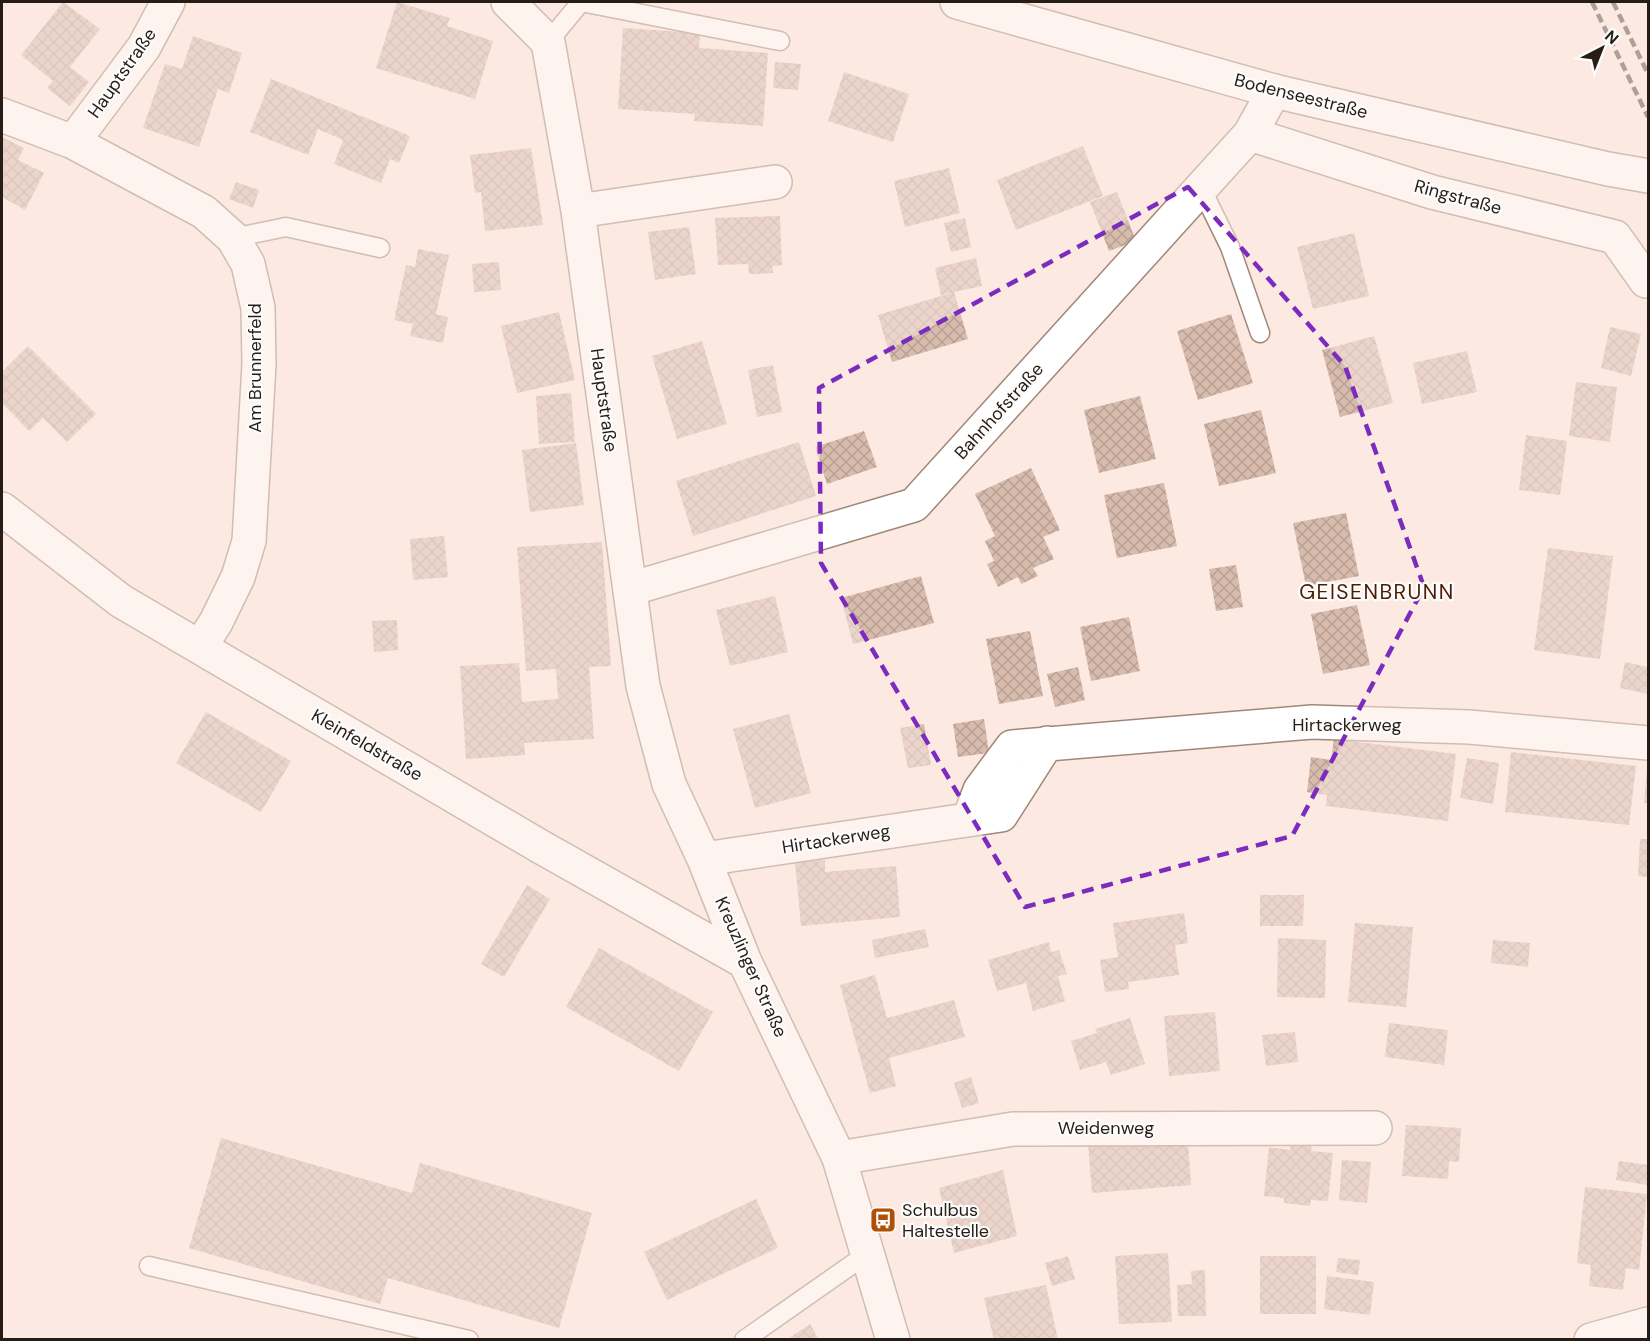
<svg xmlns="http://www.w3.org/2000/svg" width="1650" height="1341" font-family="'DM Sans',sans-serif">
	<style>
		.building { fill: url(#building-cross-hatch) }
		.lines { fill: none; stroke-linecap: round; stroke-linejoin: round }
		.lane-casing { stroke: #a08779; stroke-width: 21 }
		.street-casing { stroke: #a08779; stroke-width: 36 }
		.secondary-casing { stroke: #a08779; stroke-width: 36 }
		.lane { stroke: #fff; stroke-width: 18 }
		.street { stroke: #fff; stroke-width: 33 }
		.secondary { stroke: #fff; stroke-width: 33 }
		.rail { stroke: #51463f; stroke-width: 4.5; stroke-dasharray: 9 4.5; stroke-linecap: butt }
		.marked { fill: none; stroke: #7b2cbf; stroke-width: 4.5; stroke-dasharray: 12 8; stroke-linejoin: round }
		.labels { text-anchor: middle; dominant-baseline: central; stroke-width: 4.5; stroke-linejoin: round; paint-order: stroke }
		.street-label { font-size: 18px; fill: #271d17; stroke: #fcfcfc }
		.poi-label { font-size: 18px; fill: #271d17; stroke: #fcfcfc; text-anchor: start }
		.quarter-label { font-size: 21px; letter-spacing: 1.5px; fill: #4b1d00; stroke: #fcfcfc }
	</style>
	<defs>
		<pattern id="building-cross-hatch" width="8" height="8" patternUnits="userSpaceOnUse" patternTransform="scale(1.5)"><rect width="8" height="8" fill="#d7bbad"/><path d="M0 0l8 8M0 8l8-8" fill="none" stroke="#b9a094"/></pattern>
	</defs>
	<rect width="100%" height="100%" fill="#fceae2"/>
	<path class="building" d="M63,2L100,29L70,67L89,82L70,106L47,88L53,81L21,55Z
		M397,2L450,18L447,26L493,41L475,99L376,68Z
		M623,28L700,33L699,48L768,53L763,126L694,121L695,114L618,109Z
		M193,36L242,53L229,93L218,89L199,147L143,128L165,64L182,69Z
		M775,62L801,64L798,90L773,88Z
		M844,72L909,94L893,142L828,121Z
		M271,79L410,136L399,163L390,159L381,183L334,164L343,140L318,129L308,155L250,132Z
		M2,137L24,148L18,160L44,173L25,210L2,197Z
		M1083,146L1103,196L1016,230L997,180Z
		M531,148L543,225L485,231L481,192L475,193L470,155Z
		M949,168L960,213L905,227L894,181Z
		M236,182L259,190L253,208L229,199Z
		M1117,192L1136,241L1109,251L1090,202Z
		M780,216L782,265L772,266L773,273L749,274L748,264L718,265L715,218Z
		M965,218L971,247L951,252L944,223Z
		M689,227L696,274L655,280L648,232Z
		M1354,233L1369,296L1313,309L1297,247Z
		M418,249L449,255L436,314L448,317L443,343L410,336L413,324L394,320L406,265L415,267Z
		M976,258L982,286L954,292L968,339L892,362L878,315L951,293L941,295L935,268Z
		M499,262L501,290L474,292L472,264Z
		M559,312L575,380L517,393L501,326Z
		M1231,314L1253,383L1198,400L1177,331Z
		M1610,327L1641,334L1631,376L1601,368Z
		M1374,336L1393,403L1340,417L1322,350Z
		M702,341L727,424L677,439L652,356Z
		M28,346L96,414L67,442L43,418L29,431L2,403V372Z
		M1467,351L1477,392L1422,404L1413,363Z
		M773,365L782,412L757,417L748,370Z
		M1576,382L1617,387L1610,442L1569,436Z
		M571,393L575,442L539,444L536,396Z
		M1140,396L1156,459L1099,473L1084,410Z
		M1261,410L1276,473L1219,486L1204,424Z
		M864,431L877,467L827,484L815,447Z
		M1526,435L1567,441L1560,495L1519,490Z
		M799,442L816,496L693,536L676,481Z
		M576,443L584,505L530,512L522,450Z
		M1031,468L1060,530L1043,537L1054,559L1033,568L1038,576L1021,584L1018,577L998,587L987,564L994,561L985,541L995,536L975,494Z
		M1164,483L1177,546L1117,558L1104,495Z
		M1346,513L1359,576L1306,586L1293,523Z
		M444,536L448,577L413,580L410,539Z
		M602,542L611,666L589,667L594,739L524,743L525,755L466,759L460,666L519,663L522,702L558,699L556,669L526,671L517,547Z
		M1548,548L1613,556L1600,659L1534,650Z
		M1236,565L1243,607L1216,611L1209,569Z
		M921,576L934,623L853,644L841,598Z
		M775,596L788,652L730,666L716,610Z
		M1357,605L1370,665L1323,674L1311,614Z
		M1129,617L1140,671L1091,681L1080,627Z
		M397,620L398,650L374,652L372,621Z
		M1030,631L1043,696L999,704L986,639Z
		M1625,662L1648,667V694L1620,688Z
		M1078,667L1085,700L1055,707L1047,674Z
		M206,712L291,761L261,812L176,763Z
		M789,714L811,793L755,808L733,729Z
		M984,719L989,753L958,757L953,724Z
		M924,724L931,765L908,768L900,728Z
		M1334,739L1456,754L1448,821L1326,806L1327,795L1307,792L1311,757L1331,760Z
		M1511,752L1636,766L1629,825L1505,812Z
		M1467,758L1499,763L1493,804L1460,798Z
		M1647,769H1648V803H1644Z
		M1640,839H1648V877L1638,876Z
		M825,860V872L896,866L900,917L801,926L795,862Z
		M527,885L550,899L504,977L481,964Z
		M1260,895H1304L1303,926H1260Z
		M1184,913L1188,943L1175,945L1179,975L1128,982L1129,989L1105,992L1100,960L1118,957L1113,923Z
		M1355,923L1413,927L1406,1007L1348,1002Z
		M925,929L929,947L875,958L872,940Z
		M1278,938L1326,940L1325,998L1277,997Z
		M1493,940L1530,943L1528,967L1491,963Z
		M1049,942L1051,952L1059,950L1067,974L1058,976L1065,1001L1033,1011L1026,983L997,991L988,960Z
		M599,948L713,1012L679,1071L566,1007Z
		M875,975L887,1018L954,1000L965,1037L889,1058L896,1086L870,1093L840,985Z
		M1215,1012L1220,1071L1169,1076L1164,1016Z
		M1130,1018L1145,1064L1111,1075L1106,1062L1080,1070L1071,1041L1097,1033L1095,1029Z
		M1389,1023L1448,1030L1444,1065L1385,1057Z
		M1295,1032L1298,1062L1266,1066L1262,1035Z
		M971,1077L979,1103L962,1108L954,1083Z
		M1406,1125L1461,1128L1459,1162L1449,1161L1448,1179L1402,1176Z
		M221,1138L412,1193L420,1163L592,1213L559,1328L388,1278L380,1304L189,1248Z
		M1291,1141L1312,1143L1311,1151L1333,1153L1328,1201L1311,1200L1310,1206L1284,1203V1198L1264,1196L1269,1147L1290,1150Z
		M1188,1142L1191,1185L1092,1193L1088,1143Z
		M1342,1160L1371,1162L1367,1203L1339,1200Z
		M1619,1161L1648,1165V1185L1616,1180Z
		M1003,1170L1017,1236L954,1253L939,1188Z
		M1585,1187L1647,1194L1639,1270L1626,1268L1623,1290L1589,1286L1591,1265L1577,1263Z
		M756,1199L778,1248L667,1300L644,1252Z
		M1168,1253L1172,1322L1119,1324L1115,1256Z
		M1068,1256L1075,1279L1052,1286L1045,1263Z
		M1260,1256H1316V1314H1260Z
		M1338,1258L1360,1260L1358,1275L1336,1272Z
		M1205,1270L1206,1316H1178L1177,1285L1192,1284L1191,1271Z
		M1327,1276L1374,1282L1370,1315L1324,1309Z
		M1046,1285L1058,1340H994L984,1298Z
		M810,1324L819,1340H786Z"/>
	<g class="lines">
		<defs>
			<path id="lane" d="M548,42L581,2L780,41
				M1201,188L1230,247L1260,333
				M233,238L286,227L380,248
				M149,1266L469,1340
				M744,1340L867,1254"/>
			<path id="street" d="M508,2L548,42L578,211L643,686L669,784L704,859L745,962L839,1158L893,1340
				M2,115L73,142L204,212L233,238L248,264L258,308L259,364L249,541L238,577L216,622L200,647
				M1250,134L1432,192L1615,237L1646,281
				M73,142L144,47L168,2
				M578,211L775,182
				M2,509L121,601L541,847L745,962
				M630,589L914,505L1250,134L1274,91
				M969,819L980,790L1012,747L1312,722L1469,727L1648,743
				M704,859L1001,815L1047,743
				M839,1158L1013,1129L1375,1128
				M1591,1340L1648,1324"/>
			<path id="secondary" d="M957,2L1274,91L1608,169L1648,176"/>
		</defs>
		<use href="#lane" class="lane-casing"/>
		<use href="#street" class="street-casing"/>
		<use href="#secondary" class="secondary-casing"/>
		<use href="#lane" class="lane"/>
		<use href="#street" class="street"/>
		<use href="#secondary" class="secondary"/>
		<path class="rail" d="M1592,2L1648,117
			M1613,2L1648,74"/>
	</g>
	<path d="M0 0H1650V1341H0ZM1188,187L1345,366L1424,587L1292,836L1025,907L821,563L819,388Z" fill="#fceae2" fill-opacity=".55" fill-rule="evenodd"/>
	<path class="marked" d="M1188,187L1345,366L1424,587L1292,836L1025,907L821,563L819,388Z"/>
	<defs>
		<symbol id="bus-square" viewBox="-11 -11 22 22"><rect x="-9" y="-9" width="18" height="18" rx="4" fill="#af5005" stroke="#fcfcfc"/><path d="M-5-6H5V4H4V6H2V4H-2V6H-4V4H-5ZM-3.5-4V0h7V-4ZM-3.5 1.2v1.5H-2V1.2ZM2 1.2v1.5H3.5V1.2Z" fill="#fff"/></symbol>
	</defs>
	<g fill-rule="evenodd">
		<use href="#bus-square" x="868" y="1205" width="30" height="30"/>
	</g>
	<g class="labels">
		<g class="street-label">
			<text transform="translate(122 73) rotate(-55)">Hauptstraße</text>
			<text transform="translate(1301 96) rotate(14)">Bodenseestraße</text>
			<text transform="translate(1458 197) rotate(15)">Ringstraße</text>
			<text transform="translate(255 368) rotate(-90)">Am Brunnerfeld</text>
			<text transform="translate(604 400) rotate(82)">Hauptstraße</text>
			<text transform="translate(999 411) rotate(-48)">Bahnhofstraße</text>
			<text x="1347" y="725">Hirtackerweg</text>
			<text transform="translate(367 745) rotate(30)">Kleinfeldstraße</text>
			<text transform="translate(836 839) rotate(-9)">Hirtackerweg</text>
			<text transform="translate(751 967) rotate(66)">Kreuzlinger Straße</text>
			<text x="1106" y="1128">Weidenweg</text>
		</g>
		<g class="poi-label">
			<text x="902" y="1210">Schulbus<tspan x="902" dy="21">Haltestelle</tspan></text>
		</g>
		<g class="quarter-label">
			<text x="1377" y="592">GEISENBRUNN</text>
		</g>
	</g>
	<rect width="1650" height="1341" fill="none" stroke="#271d17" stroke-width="6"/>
	<g transform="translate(1602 48) rotate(42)" stroke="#fcfcfc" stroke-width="4.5" paint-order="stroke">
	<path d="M0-4.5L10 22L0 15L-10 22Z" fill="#271d17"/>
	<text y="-9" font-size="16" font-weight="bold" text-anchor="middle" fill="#271d17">N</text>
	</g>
</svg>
